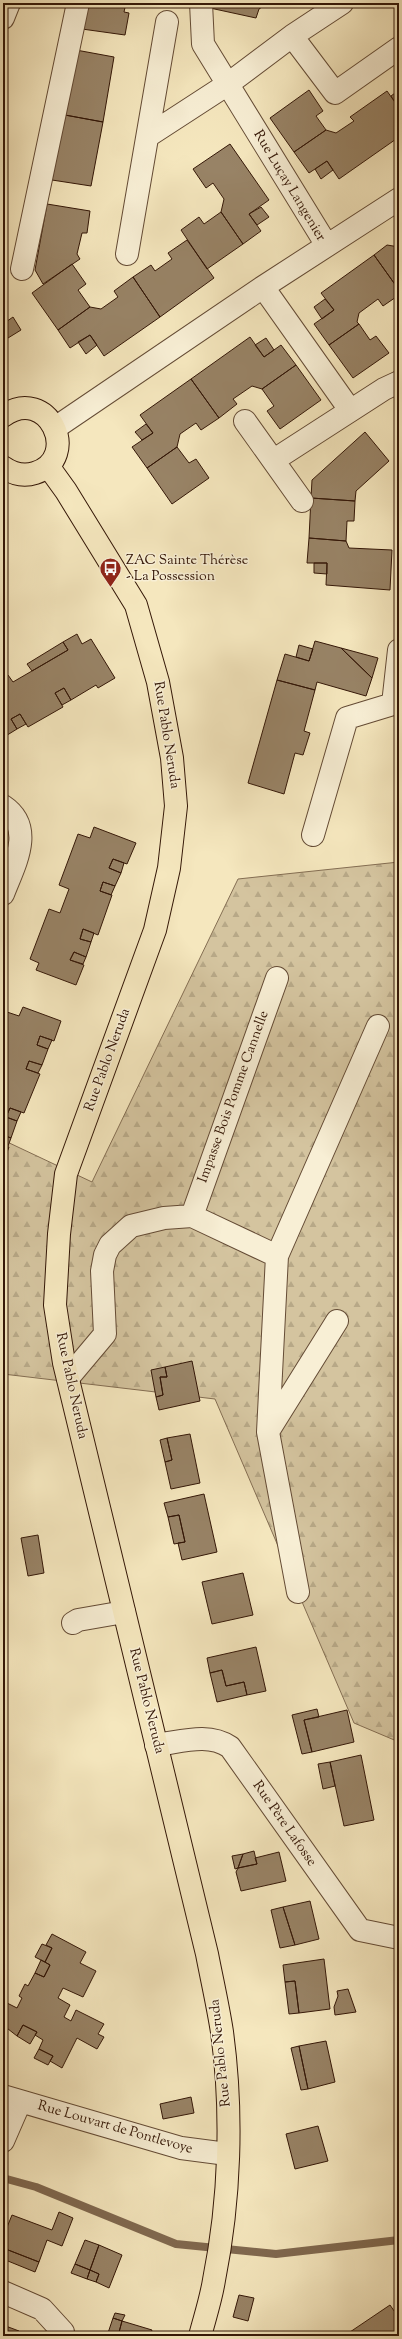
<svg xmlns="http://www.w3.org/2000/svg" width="402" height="2339" font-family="'Sorts Mill Goudy',serif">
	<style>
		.forest { fill: url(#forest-firs); stroke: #846e53 }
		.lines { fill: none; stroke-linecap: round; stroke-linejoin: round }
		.stream { stroke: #806950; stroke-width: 8 }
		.building { fill: #988366; stroke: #341707 }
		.minor-casing { stroke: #644b35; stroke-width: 24 }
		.major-casing { stroke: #341707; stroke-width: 24 }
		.minor { stroke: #f8efd5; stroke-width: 22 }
		.major { stroke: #f5e7be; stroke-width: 22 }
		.labels { text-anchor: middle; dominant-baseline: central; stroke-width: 3; stroke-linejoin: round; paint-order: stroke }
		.street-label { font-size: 14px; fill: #341707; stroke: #f8efd5 }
		.poi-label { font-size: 14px; fill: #341707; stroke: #f8efd5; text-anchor: start }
	</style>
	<defs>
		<pattern id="forest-firs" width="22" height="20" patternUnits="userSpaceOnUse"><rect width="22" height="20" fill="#d4c49f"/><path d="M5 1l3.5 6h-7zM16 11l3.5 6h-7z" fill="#b7a887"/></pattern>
	</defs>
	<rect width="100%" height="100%" fill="#f5e7be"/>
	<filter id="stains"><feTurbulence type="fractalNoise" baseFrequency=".005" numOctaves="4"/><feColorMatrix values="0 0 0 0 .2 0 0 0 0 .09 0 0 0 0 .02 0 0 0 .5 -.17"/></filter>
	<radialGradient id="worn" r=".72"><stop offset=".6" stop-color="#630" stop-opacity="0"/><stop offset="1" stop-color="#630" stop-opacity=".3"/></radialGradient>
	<path class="forest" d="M399,862V1742L354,1723L215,1399L3,1374V1140L92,1182L238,879Z"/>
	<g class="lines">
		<path class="stream" d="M3,2178L36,2187L176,2244L276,2254L399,2240"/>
	</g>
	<path class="building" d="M86,3H126L124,12L129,13L125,35L82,29Z
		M211,3H268L259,9L256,18L210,8Z
		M76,50L114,57L103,122L65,115Z
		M309,90L323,111L316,116L326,130L294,152L270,118Z
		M399,90V108L391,96Z
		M387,91L399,108V137L339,179L327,161L309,173L294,152L326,130L336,133L354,121L350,117Z
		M65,115L103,122L91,186L52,180Z
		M230,144L269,200L249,214L261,231L243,244L221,212L224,199L213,183L206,188L193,169Z
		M327,161L333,170L321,179L315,169Z
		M47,204L90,211L87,233H82L77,254L80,259L43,284L35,270Z
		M261,207L269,217L257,225L249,214Z
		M221,212L243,244L207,269L181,230L199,217L204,224Z
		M187,240L214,278L160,317L133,277L151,265L155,271L172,259L168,253Z
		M387,245L399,247V290L374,255Z
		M374,255L399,290V295L383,306L378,299L359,313L357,322L359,324L329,345L314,324L334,310L321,293Z
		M72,264L86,284L78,290L90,307L58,330L32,293Z
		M133,277L160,317L104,356L90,335L70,348L58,330L90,307L101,309L118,297L114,291Z
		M325,299L334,310L322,319L314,307Z
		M13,317L21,330L8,338L3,331V324Z
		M359,324L370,340L376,336L389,353L353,378L329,345Z
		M90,335L97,345L86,354L78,342Z
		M250,337L264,357L281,345L296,365L262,389L252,386L233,399L237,404L219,418L191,379Z
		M266,338L274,350L264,357L255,345Z
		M296,365L321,400L280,429L267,411L274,406L262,389Z
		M191,379L219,418L201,430L196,423L180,434L177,447L147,468L132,447L153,433L140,415Z
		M146,424L153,433L142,440L135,432Z
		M365,432L389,461L356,491L355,501L311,498L312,480Z
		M177,447L189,463L196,459L209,478L172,504L147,468Z
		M311,498L355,501L354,521H347L346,541L309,538Z
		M309,538L346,541L349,548L392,550L390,590L326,585L327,563H307Z
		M314,563H327V574L314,573Z
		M77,634L82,644L91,639L115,678L98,688L96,685L71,700L64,688L55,693L63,707L28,727L20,714L11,719L17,729L4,737L3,678L8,675L13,682L68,650L63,642Z
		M315,641L341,648L372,678L366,696L317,682L315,690L277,680L285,654L309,661Z
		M63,642L68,650L32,671L27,664Z
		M299,645L313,649L309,661L296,657Z
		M341,648L378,658L372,678Z
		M277,680L315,690L304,731L310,733L303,755L295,753L284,794L248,783Z
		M64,688L71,700L62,705L55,693Z
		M20,714L26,724L17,729L11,719Z
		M94,827L136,843L127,864L113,859L109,868L121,873L115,886L103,882L100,891L112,895L98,935L83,929L80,939L91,942L86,957L74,952L70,960L84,965L76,985L36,970L39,963L30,959L49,909L60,913L69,889L59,885L78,834L90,838Z
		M113,859L124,863L121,873L109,868Z
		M103,882L115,886L111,895L100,891Z
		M83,929L94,933L91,942L80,939Z
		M74,952L86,957L83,964L70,960Z
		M23,1007L61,1021L54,1041L40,1036L37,1045L48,1049L42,1065L29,1061L26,1069L40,1074L24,1113L10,1108L6,1117L17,1121L11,1138L3,1135V1022L7,1012L19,1016Z
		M40,1036L52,1040L48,1049L37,1045Z
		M29,1061L42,1065L38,1073L26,1069Z
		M10,1108L21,1112L17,1121L6,1117Z
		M3,1135L11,1138L8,1146L3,1145Z
		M3,1145L9,1147L3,1163Z
		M192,1361L200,1401L159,1410L156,1397L163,1395L160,1377H167L165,1367Z
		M165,1367L167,1377H160L163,1395L156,1397L151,1370Z
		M190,1434L200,1483L171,1489L165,1462L172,1460L167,1438Z
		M167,1438L172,1460L165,1462L160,1440Z
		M204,1494L217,1552L182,1560L178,1543L185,1542L179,1515L168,1517L164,1503Z
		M179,1515L185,1542L174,1544L168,1517Z
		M38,1535L44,1573L28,1576L21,1538Z
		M243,1573L253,1615L212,1624L202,1582Z
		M256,1647L266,1691L247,1695L244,1682L226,1686L222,1670L210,1673L207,1658Z
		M222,1670L226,1686L244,1682L247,1695L217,1702L210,1673Z
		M317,1709L319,1717L304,1720L312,1752L302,1754L292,1715Z
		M347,1710L354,1742L312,1752L304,1720Z
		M361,1755L374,1820L344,1826L330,1762Z
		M330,1762L335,1786L323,1789L318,1764Z
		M254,1851L257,1864L238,1868L243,1854Z
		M279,1852L286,1881L241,1891L236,1872L238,1868L257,1864L255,1858Z
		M243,1854L238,1868L235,1869L232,1856Z
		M310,1901L319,1939L295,1945L283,1907Z
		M283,1907L295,1945L280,1948L271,1910Z
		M52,1934L86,1952L80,1963L96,1971L83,1997L63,1988L58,1998L70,2005L64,2017L71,2021L76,2010L104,2024L98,2034L104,2037L97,2049L77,2038L62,2068L50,2061L53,2056L39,2049L43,2040L35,2035L37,2032L23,2025L17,2036L3,2025V2006L5,2002L17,2008L22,1998L19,1996L25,1984L28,1986L35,1973L44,1977L50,1965L45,1962L52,1948L46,1945Z
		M42,1944L52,1948L45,1962L35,1957Z
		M324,1959L330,2009L299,2013L295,1981L285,1982L283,1965Z
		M41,1960L50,1965L44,1977L35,1973Z
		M295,1981L299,2013L289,2014L285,1982Z
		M348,1989L356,2012L335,2015L334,2007L338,1996L337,1991Z
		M23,2025L37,2032L30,2044L17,2036Z
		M326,2041L335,2082L308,2089L299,2046Z
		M299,2046L308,2089L301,2090L291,2048Z
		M39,2049L53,2056L48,2065L34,2058Z
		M191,2097L194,2113L163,2119L160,2104Z
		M318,2126L328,2161L295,2169L286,2134Z
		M59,2212L73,2218L62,2246L47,2240L39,2262L3,2248V2237L12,2215L52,2230Z
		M85,2240L99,2245L90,2270L75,2264Z
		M99,2245L122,2255L109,2288L96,2282L99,2274L90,2270Z
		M3,2248L39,2262L35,2272L3,2259Z
		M75,2264L90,2270L87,2279L71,2273Z
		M90,2270L99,2274L96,2282L87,2279Z
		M239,2295L254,2298L248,2321L233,2317Z
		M390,2305L399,2318V2336H349L347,2334Z
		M115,2313L125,2315L122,2321L113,2318Z
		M113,2318L122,2321L118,2336H107Z
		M122,2321L152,2330L150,2336H118Z
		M3,2325L19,2331L17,2336H3Z"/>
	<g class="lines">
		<defs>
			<path id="minor" d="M201,3L203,44L326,244
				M3,18L9,3
				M292,36L335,93L399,48
				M148,136L228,84L292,36L342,3
				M127,254L167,22
				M22,269L78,3
				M263,287L350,410
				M245,421L302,501
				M55,428L263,287L399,199
				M274,460L384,389L399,382
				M3,806C36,828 14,865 3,894
				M313,835L347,718L393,704L399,650
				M192,1216L277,978
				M277,1256L378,1026
				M68,1378L105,1334L102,1271L105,1255L110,1245L131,1226L164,1218L192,1216L277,1256L268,1432L298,1592
				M269,1430L337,1321
				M73,1623L78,1620L124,1612
				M156,1745C181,1742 208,1732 230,1747L360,1930L399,1938
				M3,2096L181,2148L227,2154
				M3,2141L20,2102
				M3,2292L42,2309L63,2332V2336"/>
			<path id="major" d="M3,416C48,384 82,458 35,473C23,477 13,474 3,467
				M48,466L66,491L136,605L158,682L172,758L176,806L169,868L155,930L66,1174L59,1234L55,1305L64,1363L207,1954C212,1980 218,2006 222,2032C233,2113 230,2200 214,2280C211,2299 205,2317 200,2336"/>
		</defs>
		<use href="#minor" class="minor-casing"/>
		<use href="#major" class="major-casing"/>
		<use href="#minor" class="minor"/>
		<use href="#major" class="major"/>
	</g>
	<defs>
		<symbol id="bus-pin" viewBox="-11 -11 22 30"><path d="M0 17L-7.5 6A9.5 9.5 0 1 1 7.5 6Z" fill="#8f2418" stroke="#f8efd5"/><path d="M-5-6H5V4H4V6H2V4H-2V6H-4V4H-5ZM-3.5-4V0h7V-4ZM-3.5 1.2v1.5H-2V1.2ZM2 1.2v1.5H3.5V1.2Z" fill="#fff"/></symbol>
	</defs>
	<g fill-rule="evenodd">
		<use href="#bus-pin" x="98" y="556" width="25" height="34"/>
	</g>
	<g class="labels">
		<g class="street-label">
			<text transform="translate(289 186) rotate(59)">Rue Luçay Langenier</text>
			<text transform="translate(166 735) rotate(81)">Rue Pablo Neruda</text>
			<text transform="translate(108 1060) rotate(-70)">Rue Pablo Neruda</text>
			<text transform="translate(234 1097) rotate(-70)">Impasse Bois Pomme Cannelle</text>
			<text transform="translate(71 1386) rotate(78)">Rue Pablo Neruda</text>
			<text transform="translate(146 1701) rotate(76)">Rue Pablo Neruda</text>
			<text transform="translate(284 1824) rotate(55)">Rue Père Lafosse</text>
			<text transform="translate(221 2053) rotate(-96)">Rue Pablo Neruda</text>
			<text transform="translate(115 2128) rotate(16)">Rue Louvart de Pontlevoye</text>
		</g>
		<g class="poi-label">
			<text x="126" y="561">ZAC Sainte Thérèse<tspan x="126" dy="16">- La Possession</tspan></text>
		</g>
	</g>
	<rect width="402" height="2339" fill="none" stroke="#f5e7be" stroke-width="16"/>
	<rect x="4" y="4" width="394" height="2331" fill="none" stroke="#341707" stroke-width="2"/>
	<rect x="8" y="8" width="386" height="2323" fill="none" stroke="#341707"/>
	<rect width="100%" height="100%" filter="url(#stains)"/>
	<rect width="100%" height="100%" fill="url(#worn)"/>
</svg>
